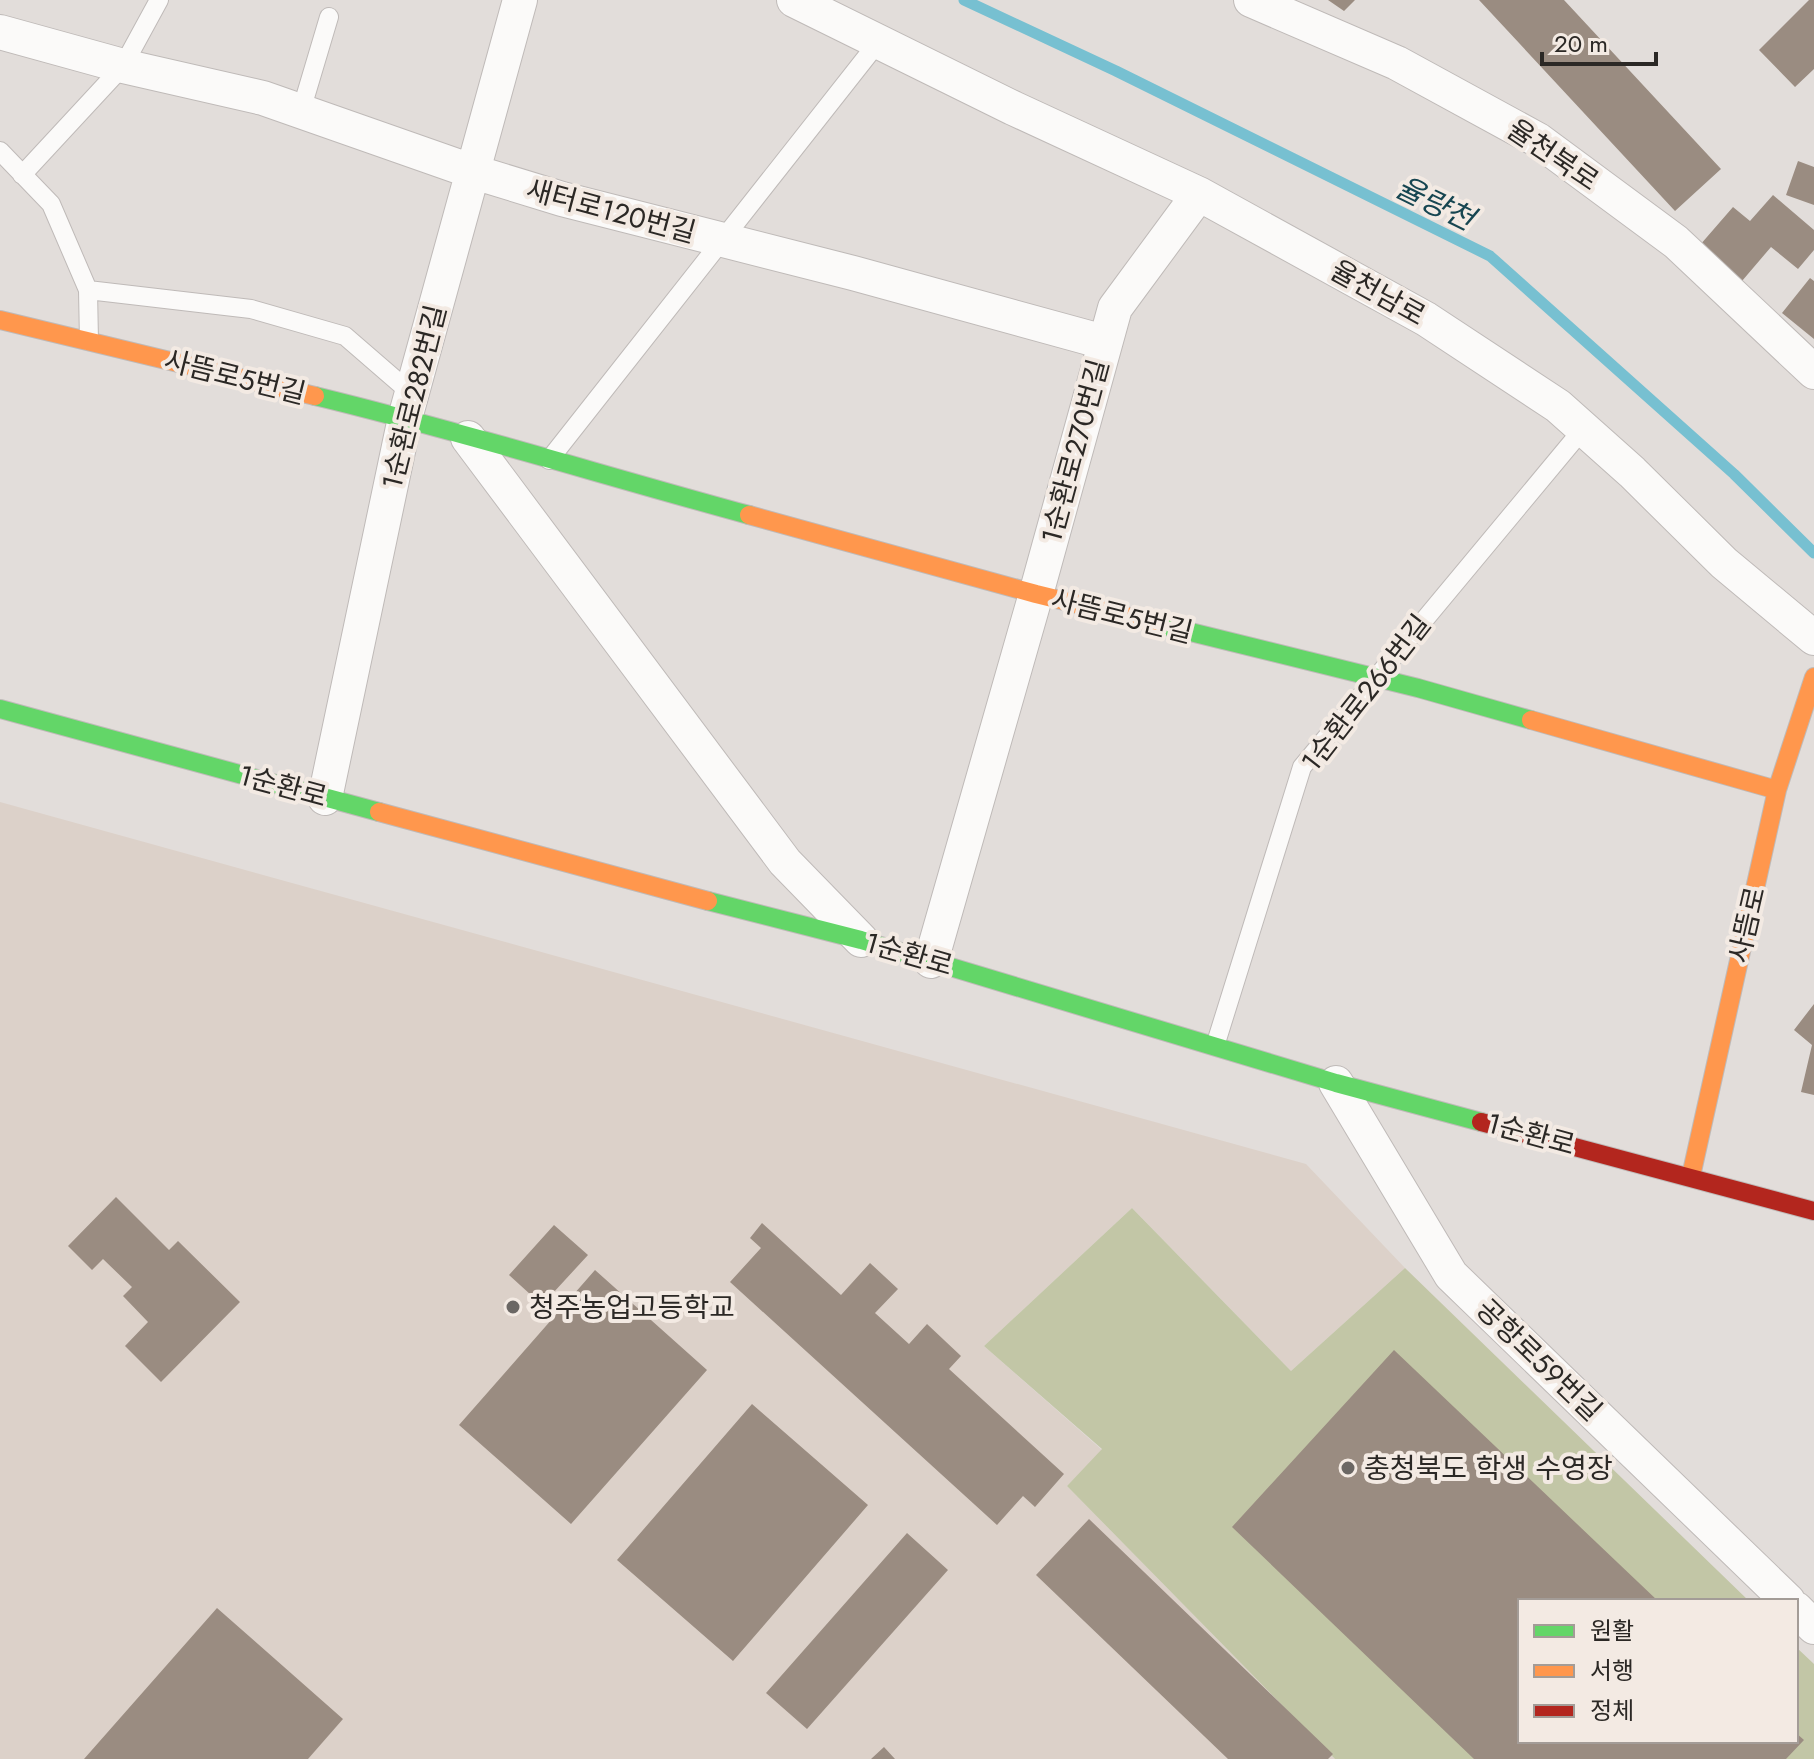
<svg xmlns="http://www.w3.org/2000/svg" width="1814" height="1759" font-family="Jost,'Noto Sans KR',sans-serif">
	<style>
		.built { fill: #dcd1c9 }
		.green { fill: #c2c6a6 }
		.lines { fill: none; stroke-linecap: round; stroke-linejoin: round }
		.stream { stroke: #77c0d1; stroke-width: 11 }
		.building { fill: #9a8c81 }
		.lane-casing { stroke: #bfbab8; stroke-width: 20 }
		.street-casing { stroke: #bfbab8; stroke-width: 36 }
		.fast-casing { stroke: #bfbab8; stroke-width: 20 }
		.slow-casing { stroke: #bfbab8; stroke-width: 20 }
		.jam-casing { stroke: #bfbab8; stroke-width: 20 }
		.lane { stroke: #fbfaf9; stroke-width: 18 }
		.street { stroke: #fbfaf9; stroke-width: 34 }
		.fast { stroke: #63d668; stroke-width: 18 }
		.slow { stroke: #ff974d; stroke-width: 18 }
		.jam { stroke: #b3261e; stroke-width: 18 }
		.poi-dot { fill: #6b6764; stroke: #f3eae3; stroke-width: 3 }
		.labels { text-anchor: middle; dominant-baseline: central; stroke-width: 8; stroke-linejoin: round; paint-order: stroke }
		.street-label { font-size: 28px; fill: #2b2825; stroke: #f3eae3 }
		.poi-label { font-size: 28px; fill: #2b2825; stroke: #f3eae3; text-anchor: start }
		.water-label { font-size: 30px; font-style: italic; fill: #174651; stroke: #f3eae3 }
	</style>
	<rect width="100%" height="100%" fill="#e2ddda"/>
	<path class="built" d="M0,802L1306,1164L1405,1268L1291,1371L1132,1208L984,1346L1102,1450L1067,1486L1335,1759H0Z"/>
	<path class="green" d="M1132,1208L1291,1371L1405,1268L1749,1601H1520V1741H1796V1647L1814,1664V1759H1335L1067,1486L1102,1449L984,1346Z"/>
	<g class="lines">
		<path class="stream" d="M964,0L1116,71L1490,256L1734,474L1814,553"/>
	</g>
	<path class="building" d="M1328,0H1355L1344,11Z
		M1479,0H1564L1721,169L1675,211Z
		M1809,0H1814V69L1795,87L1759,50Z
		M1798,161L1814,167V205L1786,195Z
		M1773,195L1814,230V250L1798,269L1771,247L1742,281L1700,245L1733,207L1750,221Z
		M1810,278L1814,281V339L1782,313Z
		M1814,1004V1095L1801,1092L1812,1045L1794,1030Z
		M116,1197L169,1250L178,1241L240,1302L161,1382L125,1346L148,1322L123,1296L132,1287L103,1259L92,1270L68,1246Z
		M762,1223L841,1295L870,1263L898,1289L875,1313L909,1344L927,1324L961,1356L949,1369L1064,1474L1035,1507L1023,1496L997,1525L730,1282L761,1248L750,1238Z
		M554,1225L588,1255L542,1305L509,1275Z
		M595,1270L707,1370L571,1524L459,1425Z
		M1394,1350L1658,1601H1520V1741H1796V1733L1804,1740L1786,1759H1474L1232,1527Z
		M752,1404L868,1505L733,1661L617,1560Z
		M1089,1519L1333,1754L1328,1759H1228L1036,1575Z
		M907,1533L948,1570L807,1729L766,1693Z
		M217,1608L343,1719L308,1759H84Z
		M884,1747L895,1759H871Z"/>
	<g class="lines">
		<defs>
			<path id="lane" d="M301,111L329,17
				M0,151L51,204L88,290L89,341
				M22,175L123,66L159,0
				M88,290L251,309L345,336L412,394
				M549,460L879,41
				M1215,1046L1302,767L1583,429"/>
			<path id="street" d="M794,0L1013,108L1199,194L1426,319L1558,406L1632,472L1724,563L1814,638
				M1251,0L1397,63L1538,140L1676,242L1814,372
				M0,32L123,66L263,98L474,172L562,199L853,273L1104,342
				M468,438L785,862L861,940
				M325,798L405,418L520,0
				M931,961L1036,594L1115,308L1199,194
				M1336,1083L1451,1275L1788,1601
				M1796,1609L1814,1627"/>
			<path id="fast" d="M315,396C461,431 605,476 749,515
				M1158,624L1418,688L1531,720
				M0,709L379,812
				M708,901L861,940L1336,1083L1481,1122"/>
			<path id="slow" d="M0,320L315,396
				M749,515L1036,594L1158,624
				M1531,720L1777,790
				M379,812L708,901
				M1691,1176L1777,790L1814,677"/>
			<path id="jam" d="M1481,1122L1814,1211"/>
		</defs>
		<use href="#lane" class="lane-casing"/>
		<use href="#street" class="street-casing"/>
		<use href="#fast" class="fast-casing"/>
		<use href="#slow" class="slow-casing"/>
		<use href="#jam" class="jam-casing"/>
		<use href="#lane" class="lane"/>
		<use href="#street" class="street"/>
		<use href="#fast" class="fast"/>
		<use href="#slow" class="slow"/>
		<use href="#jam" class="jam"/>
	</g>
	<g class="poi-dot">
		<circle cx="513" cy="1307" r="8"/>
		<circle cx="1348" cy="1468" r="8"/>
	</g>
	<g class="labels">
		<g class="street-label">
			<text transform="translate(1553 155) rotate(34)">율천북로</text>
			<text transform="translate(611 211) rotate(15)">새터로120번길</text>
			<text transform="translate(1378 293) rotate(29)">율천남로</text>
			<text transform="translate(235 377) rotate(14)">사뜸로5번길</text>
			<text transform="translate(414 397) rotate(-76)">1순환로282번길</text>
			<text transform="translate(1075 451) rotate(-75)">1순환로270번길</text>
			<text transform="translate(1122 616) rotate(14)">사뜸로5번길</text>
			<text transform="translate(1366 693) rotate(-52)">1순환로266번길</text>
			<text transform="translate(283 786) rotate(15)">1순환로</text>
			<text transform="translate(1747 925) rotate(-77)">사뜸로</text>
			<text transform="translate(909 954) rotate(16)">1순환로</text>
			<text transform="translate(1531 1134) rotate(15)">1순환로</text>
			<text transform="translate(1539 1360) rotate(44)">공항로59번길</text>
		</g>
		<g class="poi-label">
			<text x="529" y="1307">청주농업고등학교</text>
			<text x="1364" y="1468">충청북도 학생 수영장</text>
		</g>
		<g class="water-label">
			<text transform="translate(1435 203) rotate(26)">율량천</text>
		</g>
	</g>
	<rect x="1518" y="1599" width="280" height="144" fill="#f3eae3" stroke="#a39c97" stroke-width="2"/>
	<rect x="1534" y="1625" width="40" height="12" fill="#63d668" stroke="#a39c97" stroke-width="2"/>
	<text x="1590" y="1639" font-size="24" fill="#2b2825">원활</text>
	<rect x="1534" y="1665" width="40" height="12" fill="#ff974d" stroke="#a39c97" stroke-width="2"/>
	<text x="1590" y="1679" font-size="24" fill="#2b2825">서행</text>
	<rect x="1534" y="1705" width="40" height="12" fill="#b3261e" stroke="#a39c97" stroke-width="2"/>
	<text x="1590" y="1719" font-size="24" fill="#2b2825">정체</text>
	<path d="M1542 52v12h114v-12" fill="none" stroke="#2b2825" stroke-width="4"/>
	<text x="1554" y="52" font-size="24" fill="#2b2825" stroke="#f3eae3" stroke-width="6" paint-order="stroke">20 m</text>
</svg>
